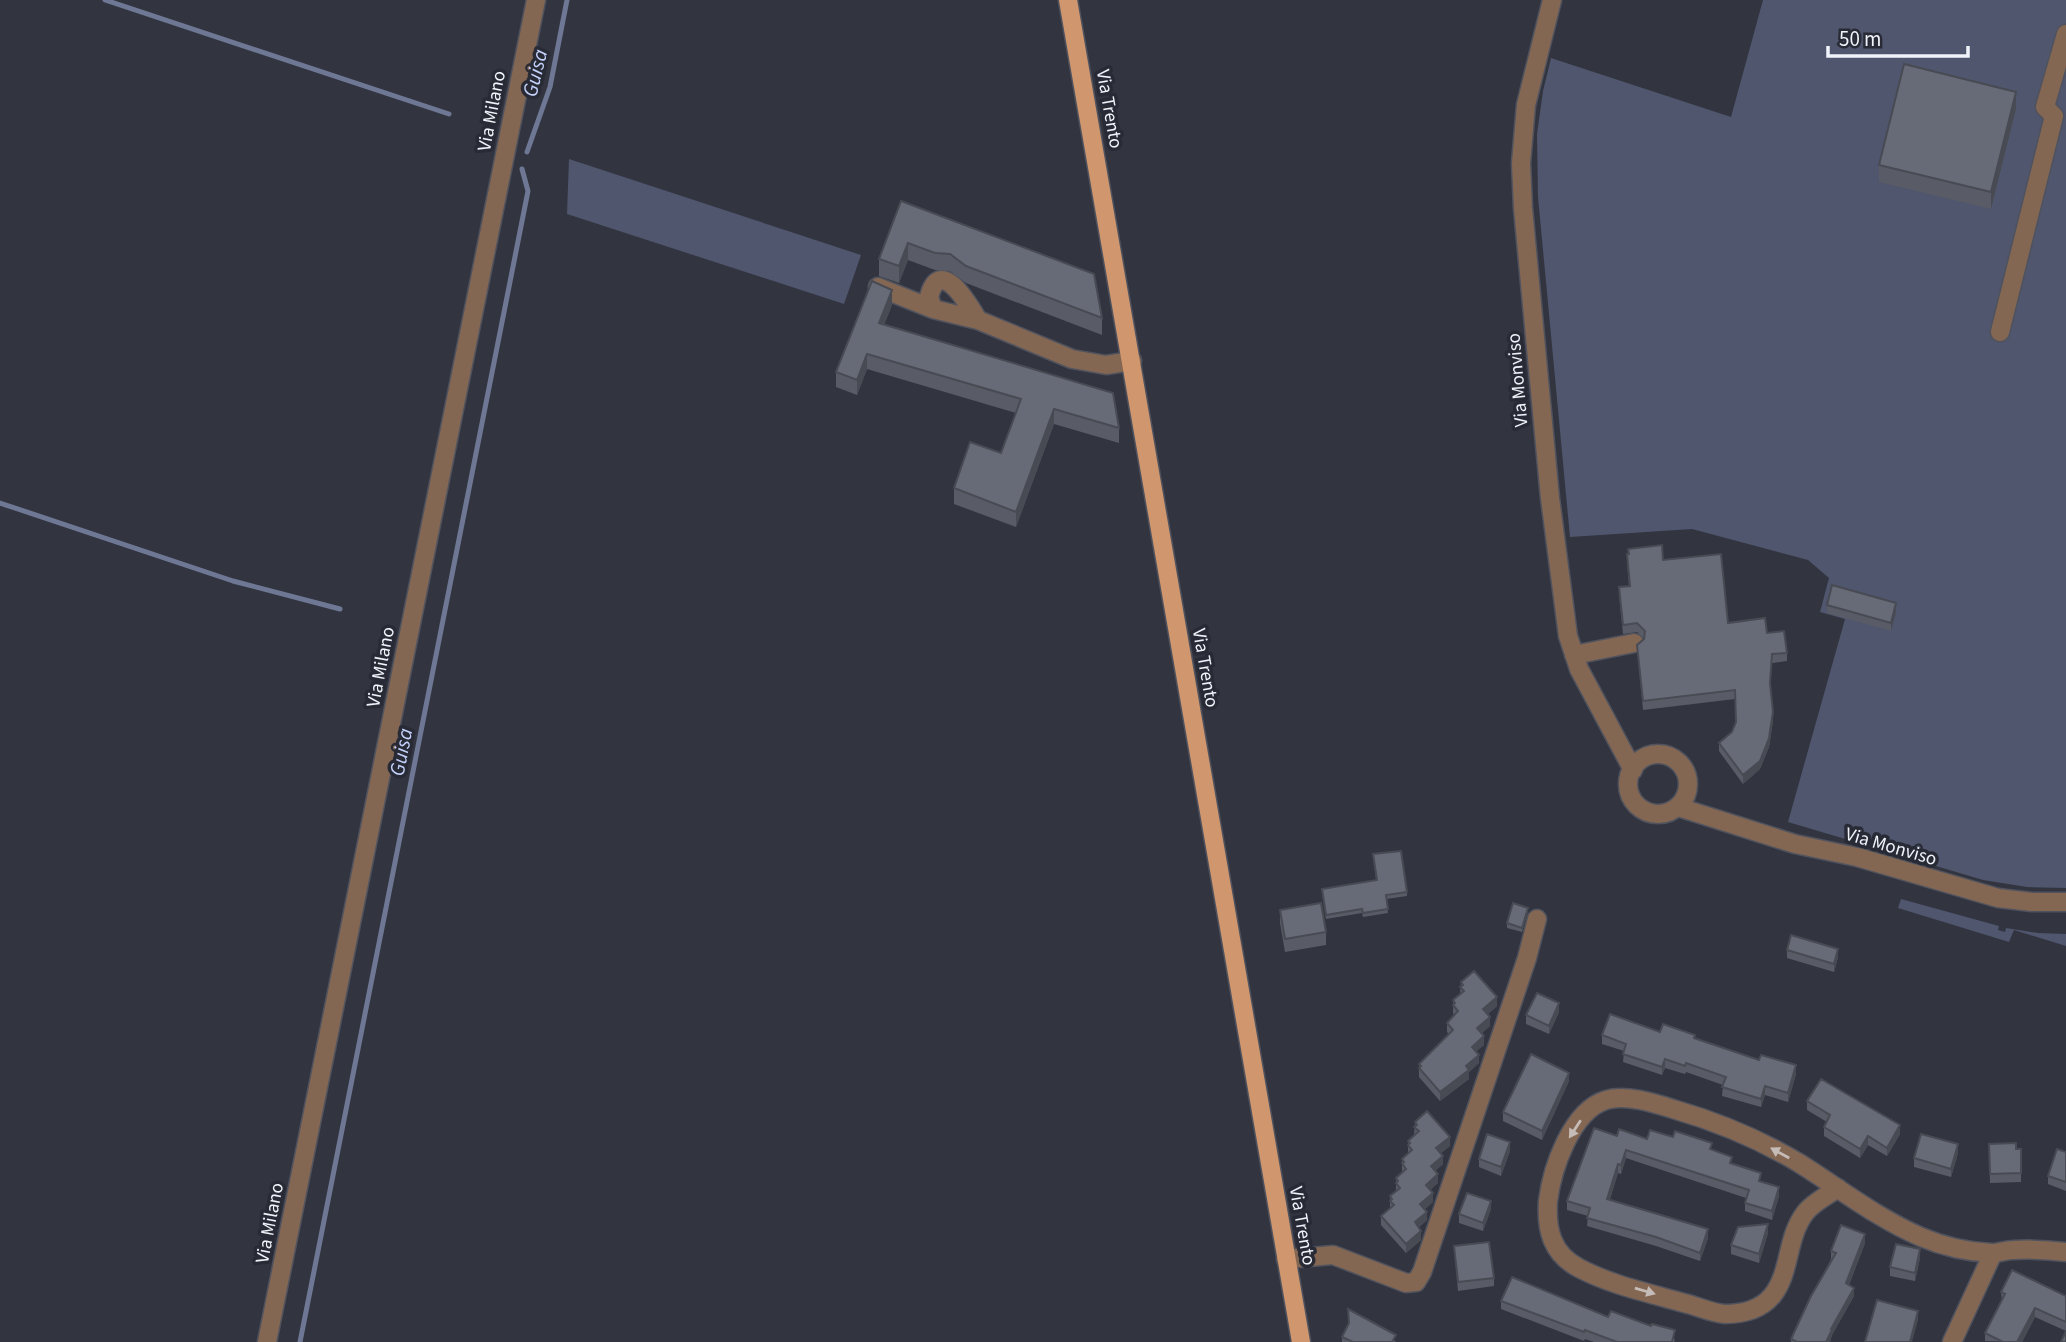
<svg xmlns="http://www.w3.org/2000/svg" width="2066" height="1342" font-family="'Source Sans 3',sans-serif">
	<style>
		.green { fill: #4f566d }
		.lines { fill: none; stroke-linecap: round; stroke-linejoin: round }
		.stream { stroke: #6e7894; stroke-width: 5 }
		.minor-casing { stroke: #50535e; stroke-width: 21 }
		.major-casing { stroke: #50535e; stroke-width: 21 }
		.minor { stroke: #846753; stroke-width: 18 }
		.major { stroke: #d0966d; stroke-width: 18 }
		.wall { fill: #595c66 }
		.shaded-wall { fill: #484b53 }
		.building { fill: #676b77; stroke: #484b53; stroke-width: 2 }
		.oneway { fill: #c5bbb7 }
		.labels { text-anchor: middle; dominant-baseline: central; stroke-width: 7; stroke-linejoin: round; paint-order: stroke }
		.street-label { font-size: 19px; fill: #f0f3fa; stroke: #282b35 }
		.water-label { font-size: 21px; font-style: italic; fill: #c4d2fc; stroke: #282b35 }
	</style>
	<rect width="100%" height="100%" fill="#323540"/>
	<path class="green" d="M1763,0H2066V888L2027,887L1983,880L1788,822L1845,619L1820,612L1829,578L1808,560L1692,529L1570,537L1538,197L1537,134L1543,91L1551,58L1731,117Z
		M569,159L861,255L844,304L567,214Z
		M1901,899L1999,926L1998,930L2005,932L2006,928L2038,933L2066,934V946L2014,930L2009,942L1898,908Z"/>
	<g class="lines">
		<path class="stream" d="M105,0L449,114
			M527,152L550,87L567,0
			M0,503L233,581L340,609
			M300,1342L528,191L522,169"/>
		<defs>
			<path id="minor" d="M1552,0L1526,105L1521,163L1523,208L1550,498L1568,636L1579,669L1633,770
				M878,287L933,309L978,320L1072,359L1106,365L1132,361
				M933,309L929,297C940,253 970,307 978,320
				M2000,332L2054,116L2045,107L2066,34
				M1574,655L1634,643
				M1628 784a30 30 0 1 1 60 0a30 30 0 1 1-60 0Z
				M1678,807L1795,844L1857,857L1998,898L2032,902H2066
				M1838,1188C1828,1195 1812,1203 1805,1213C1786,1238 1791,1273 1772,1296C1760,1310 1743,1314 1725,1314C1711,1313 1697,1306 1684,1303C1649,1293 1611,1285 1579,1268C1552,1254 1546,1230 1548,1201C1552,1169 1571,1111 1606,1100C1626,1094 1654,1103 1673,1109C1718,1122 1759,1139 1799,1163C1839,1188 1877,1218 1921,1237C1942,1246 1969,1252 1992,1253C1999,1253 2006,1250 2013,1250C2031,1249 2049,1250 2066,1252
				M1286,1259L1333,1255L1406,1283L1416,1282L1422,1272L1527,958L1537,919
				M267,1342L536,0
				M1952,1342L1993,1253"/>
			<path id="major" d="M1068,0C1148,447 1220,895 1301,1342"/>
		</defs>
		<use href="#minor" class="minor-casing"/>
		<use href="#major" class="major-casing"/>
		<use href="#minor" class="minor"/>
		<use href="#major" class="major"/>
	</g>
	<path class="wall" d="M2016,109L1991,209L1879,182V165Z
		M901,201L1102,318V335L966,283L950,271L935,270L908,260L899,283L879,276V259Z
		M892,305L884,325L1119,428V443L1054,424L1016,527L954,504V488L1001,453L1016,413L867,369L857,395L836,387V372Z
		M1628,549L1663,560L1728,623L1767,633L1787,653V661L1772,663L1770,686L1773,721L1769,747L1760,769L1743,784L1719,751V743L1732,732L1736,723L1735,699L1643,710L1637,645L1644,639L1637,632L1623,634L1619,595V587L1629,586L1627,563V554H1628Z
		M1827,605L1896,612L1891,631L1827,613Z
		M1373,854L1407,892V896L1386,899L1388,913L1363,917L1362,913L1326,919L1322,889L1376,880Z
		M1280,910L1326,932V945L1285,952L1280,923Z
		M1528,912L1522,932L1507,928V923Z
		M1787,950L1838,957L1834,972L1787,958Z
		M1461,982L1497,1006L1488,1014L1490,1026L1482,1033L1484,1045L1476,1051L1479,1063L1469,1072V1079L1440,1101L1419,1077V1064L1449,1034L1447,1032V1023L1454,1015L1453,1013V1000L1460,994Z
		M1559,1012L1549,1034L1526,1024V1015Z
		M1660,1032L1695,1038L1796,1074L1788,1102L1765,1095L1761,1107L1722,1096L1723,1085L1686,1072L1685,1074L1665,1068L1662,1075L1623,1062L1624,1051L1602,1044V1035Z
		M1569,1081L1542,1140L1503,1121V1112Z
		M1807,1101L1900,1134L1887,1156L1868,1145L1860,1158L1824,1136V1127L1827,1122L1807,1110Z
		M1415,1122L1450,1146L1441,1153L1443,1164L1435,1171L1438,1183L1430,1190L1433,1202L1425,1209L1427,1220L1418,1228L1421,1240L1406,1253L1381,1225V1216L1390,1209V1196L1396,1191V1178L1402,1173V1159L1408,1154V1141L1414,1135Z
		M1617,1136L1647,1139L1712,1150L1732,1164L1761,1182L1779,1196L1772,1220L1745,1211V1203L1746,1198L1626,1158L1621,1174L1618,1173L1610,1199L1708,1238L1700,1261L1656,1246L1587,1226L1588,1216L1567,1210V1201Z
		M1989,1144L2021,1149V1182L1990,1183Z
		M1510,1151L1501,1176L1479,1167V1159Z
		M2066,1152V1191L2048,1184V1176Z
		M1958,1153L1951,1177L1914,1167V1158Z
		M1491,1209L1483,1231L1459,1223V1214Z
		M1768,1233L1759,1263L1731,1254V1245Z
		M1865,1243L1849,1285L1854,1296L1832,1335L1830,1342H1791V1339L1831,1259V1251Z
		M1454,1246L1494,1278V1286L1458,1291Z
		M1920,1258L1915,1281L1890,1276V1267Z
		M2001,1292L2066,1296V1342V1331L2035,1317L2022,1342L1985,1341V1333L2002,1301Z
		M1501,1301L1608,1317L1675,1339L1674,1342H1594L1585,1339L1584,1341L1501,1309Z
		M1348,1309L1396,1342H1342V1337L1348,1325Z"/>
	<path class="shaded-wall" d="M2016,92V109L1991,209V192Z
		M908,243V260L899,283V266Z
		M892,290V305L879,338V323Z
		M867,354V369L857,395V380Z
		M1054,409V424L1016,527V512Z
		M1896,603V612L1891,631V623Z
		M1773,712V721L1769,747L1760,769L1743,784V775Z
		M1528,908V912L1522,932V928Z
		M1838,949V957L1834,972V964Z
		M1497,997V1006L1483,1018V1009Z
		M1559,1003V1012L1549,1034V1026Z
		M1490,1017V1026L1477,1037V1028Z
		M1484,1036V1045L1472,1055V1047Z
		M1479,1055V1063L1469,1072V1079L1440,1101V1092L1466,1066Z
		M1665,1059V1068L1662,1075V1067Z
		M1796,1065V1074L1788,1102V1093Z
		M1569,1073V1081L1542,1140V1131Z
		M1765,1086V1095L1761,1107V1099Z
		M1900,1125V1134L1887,1156V1148Z
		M1868,1136V1145L1860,1158V1149Z
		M1450,1137V1146L1436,1157V1148Z
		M1510,1142V1151L1501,1176V1167Z
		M1958,1144V1153L1951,1177V1169Z
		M1626,1150V1158L1621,1174V1165Z
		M1443,1156V1164L1431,1175V1166Z
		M1618,1164V1173L1607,1207V1199Z
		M1438,1174V1183L1426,1193V1185Z
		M1779,1187V1196L1772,1220V1211Z
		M1433,1193V1202L1420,1213V1204Z
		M1491,1201V1209L1483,1231V1223Z
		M1427,1212V1220L1415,1231V1222Z
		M1768,1224V1233L1759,1263V1254Z
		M1708,1229V1238L1700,1261V1253Z
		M1421,1231V1240L1406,1253V1244Z
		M1865,1234V1243L1846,1292V1283Z
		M1920,1249V1258L1915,1281V1273Z
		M1854,1288V1296L1832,1335L1830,1342H1826L1831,1329Z
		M2035,1308V1317L2022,1342H2017Z
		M1918,1311V1320L1912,1342H1910Z"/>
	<path class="building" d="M1904,64L2016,92L1991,192L1879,165Z
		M901,201L1094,274L1102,318L966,266L950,254L935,253L908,243L899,266L879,259Z
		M872,281L892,290L879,323L1113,393L1119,428L1054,409L1016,512L954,488L970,442L1001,453L1021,399L867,354L857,380L836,372Z
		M1662,545L1663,560L1721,554L1728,623L1765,618L1767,633L1784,631L1787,653L1772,654L1770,683L1773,712L1769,738L1760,761L1743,775L1719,743L1732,732L1736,722L1735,690L1643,701L1637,645L1644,639L1645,631L1637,623L1623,625L1619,587L1630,586L1627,554H1629L1628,549Z
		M1832,585L1896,603L1891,623L1827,605Z
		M1401,851L1407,892L1386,895L1388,909L1363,913L1362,909L1326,915L1322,889L1377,880L1373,854Z
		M1321,903L1326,932L1285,939L1280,910Z
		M1513,903L1528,908L1522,928L1507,923Z
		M1791,935L1838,949L1834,964L1787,950Z
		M1474,971L1497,997L1483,1009L1490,1017L1477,1028L1484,1036L1472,1047L1479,1055L1466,1066L1469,1070L1440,1092L1419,1068L1421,1066L1419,1064L1453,1030L1447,1023L1458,1011L1453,1005L1455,1003L1453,1000L1464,991L1460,987L1463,985L1461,982Z
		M1537,993L1559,1003L1549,1026L1526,1015Z
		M1610,1014L1660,1032L1663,1024L1695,1035L1694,1038L1759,1060L1761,1055L1796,1065L1788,1093L1765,1086L1761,1099L1722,1087L1726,1077L1686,1063L1685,1066L1665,1059L1662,1067L1623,1054L1626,1044L1602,1035Z
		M1531,1054L1569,1073L1542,1131L1503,1112Z
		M1821,1079L1900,1125L1887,1148L1868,1136L1860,1149L1824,1127L1830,1115L1807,1101Z
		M1427,1111L1450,1137L1436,1148L1443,1156L1431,1166L1438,1174L1426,1185L1433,1193L1420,1204L1427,1212L1415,1222L1421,1231L1406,1244L1381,1216L1394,1205L1390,1201L1392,1199L1390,1196L1400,1188L1396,1183L1398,1181L1396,1178L1406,1169L1402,1163L1404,1162L1402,1159L1412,1150L1408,1145L1410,1143L1408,1141L1419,1131L1414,1127L1417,1125L1415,1122Z
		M1594,1128L1617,1136L1619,1129L1647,1139L1650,1130L1673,1137L1675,1131L1712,1143L1710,1149L1732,1157L1730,1163L1761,1173L1759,1181L1779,1187L1772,1211L1745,1203L1749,1190L1626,1150L1621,1165L1618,1164L1607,1199L1708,1229L1700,1253L1656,1237L1587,1218L1590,1208L1567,1201Z
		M1487,1134L1510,1142L1501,1167L1479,1159Z
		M1921,1134L1958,1144L1951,1169L1914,1158Z
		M2016,1143V1149H2021V1173L1990,1174L1989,1144Z
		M2057,1149L2066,1152V1182L2048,1176Z
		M1467,1193L1491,1201L1483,1223L1459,1214Z
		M1768,1224L1759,1254L1731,1245L1738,1227Z
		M1841,1225L1865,1234L1846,1283L1854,1288L1831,1329L1832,1330L1826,1342H1797L1791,1339L1811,1296L1836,1253L1831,1251Z
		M1489,1242L1494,1278L1458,1282L1454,1246Z
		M1896,1244L1920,1249L1915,1273L1890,1267Z
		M2012,1270L2066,1296V1322L2035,1308L2017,1342H2003L1985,1333L2005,1294L2001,1292Z
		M1512,1277L1608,1317L1611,1311L1651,1326L1652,1324L1675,1330L1672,1342H1617L1585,1330L1584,1332L1501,1301Z
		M1877,1300L1918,1311L1910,1342H1865Z
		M1348,1309L1396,1335L1392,1342H1353L1342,1337L1349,1323Z
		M2066,1331V1342H2061Z"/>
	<defs><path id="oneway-solid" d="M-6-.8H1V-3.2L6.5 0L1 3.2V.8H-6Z" transform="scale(1.75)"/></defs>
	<g class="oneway">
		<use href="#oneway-solid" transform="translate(1575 1129) rotate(123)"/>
		<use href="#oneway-solid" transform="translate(1780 1153) rotate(-151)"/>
		<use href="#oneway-solid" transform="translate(1645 1291) rotate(16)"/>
	</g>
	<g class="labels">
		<g class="street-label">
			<text transform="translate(1109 109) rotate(80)">Via Trento</text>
			<text transform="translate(492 111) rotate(-79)">Via Milano</text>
			<text transform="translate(1518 380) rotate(-95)">Via Monviso</text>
			<text transform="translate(381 667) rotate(-79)">Via Milano</text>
			<text transform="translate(1205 668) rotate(80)">Via Trento</text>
			<text transform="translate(1891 847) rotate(16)">Via Monviso</text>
			<text transform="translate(270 1223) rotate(-79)">Via Milano</text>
			<text transform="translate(1302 1226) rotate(80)">Via Trento</text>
		</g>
		<g class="water-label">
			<text transform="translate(535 73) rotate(-76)">Guisa</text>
			<text transform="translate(401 752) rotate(-79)">Guisa</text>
		</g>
	</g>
	<path d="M1828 46v10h140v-10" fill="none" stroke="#f0f3fa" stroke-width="3.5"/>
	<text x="1839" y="46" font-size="21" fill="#f0f3fa" stroke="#282b35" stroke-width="5" paint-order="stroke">50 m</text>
</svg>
